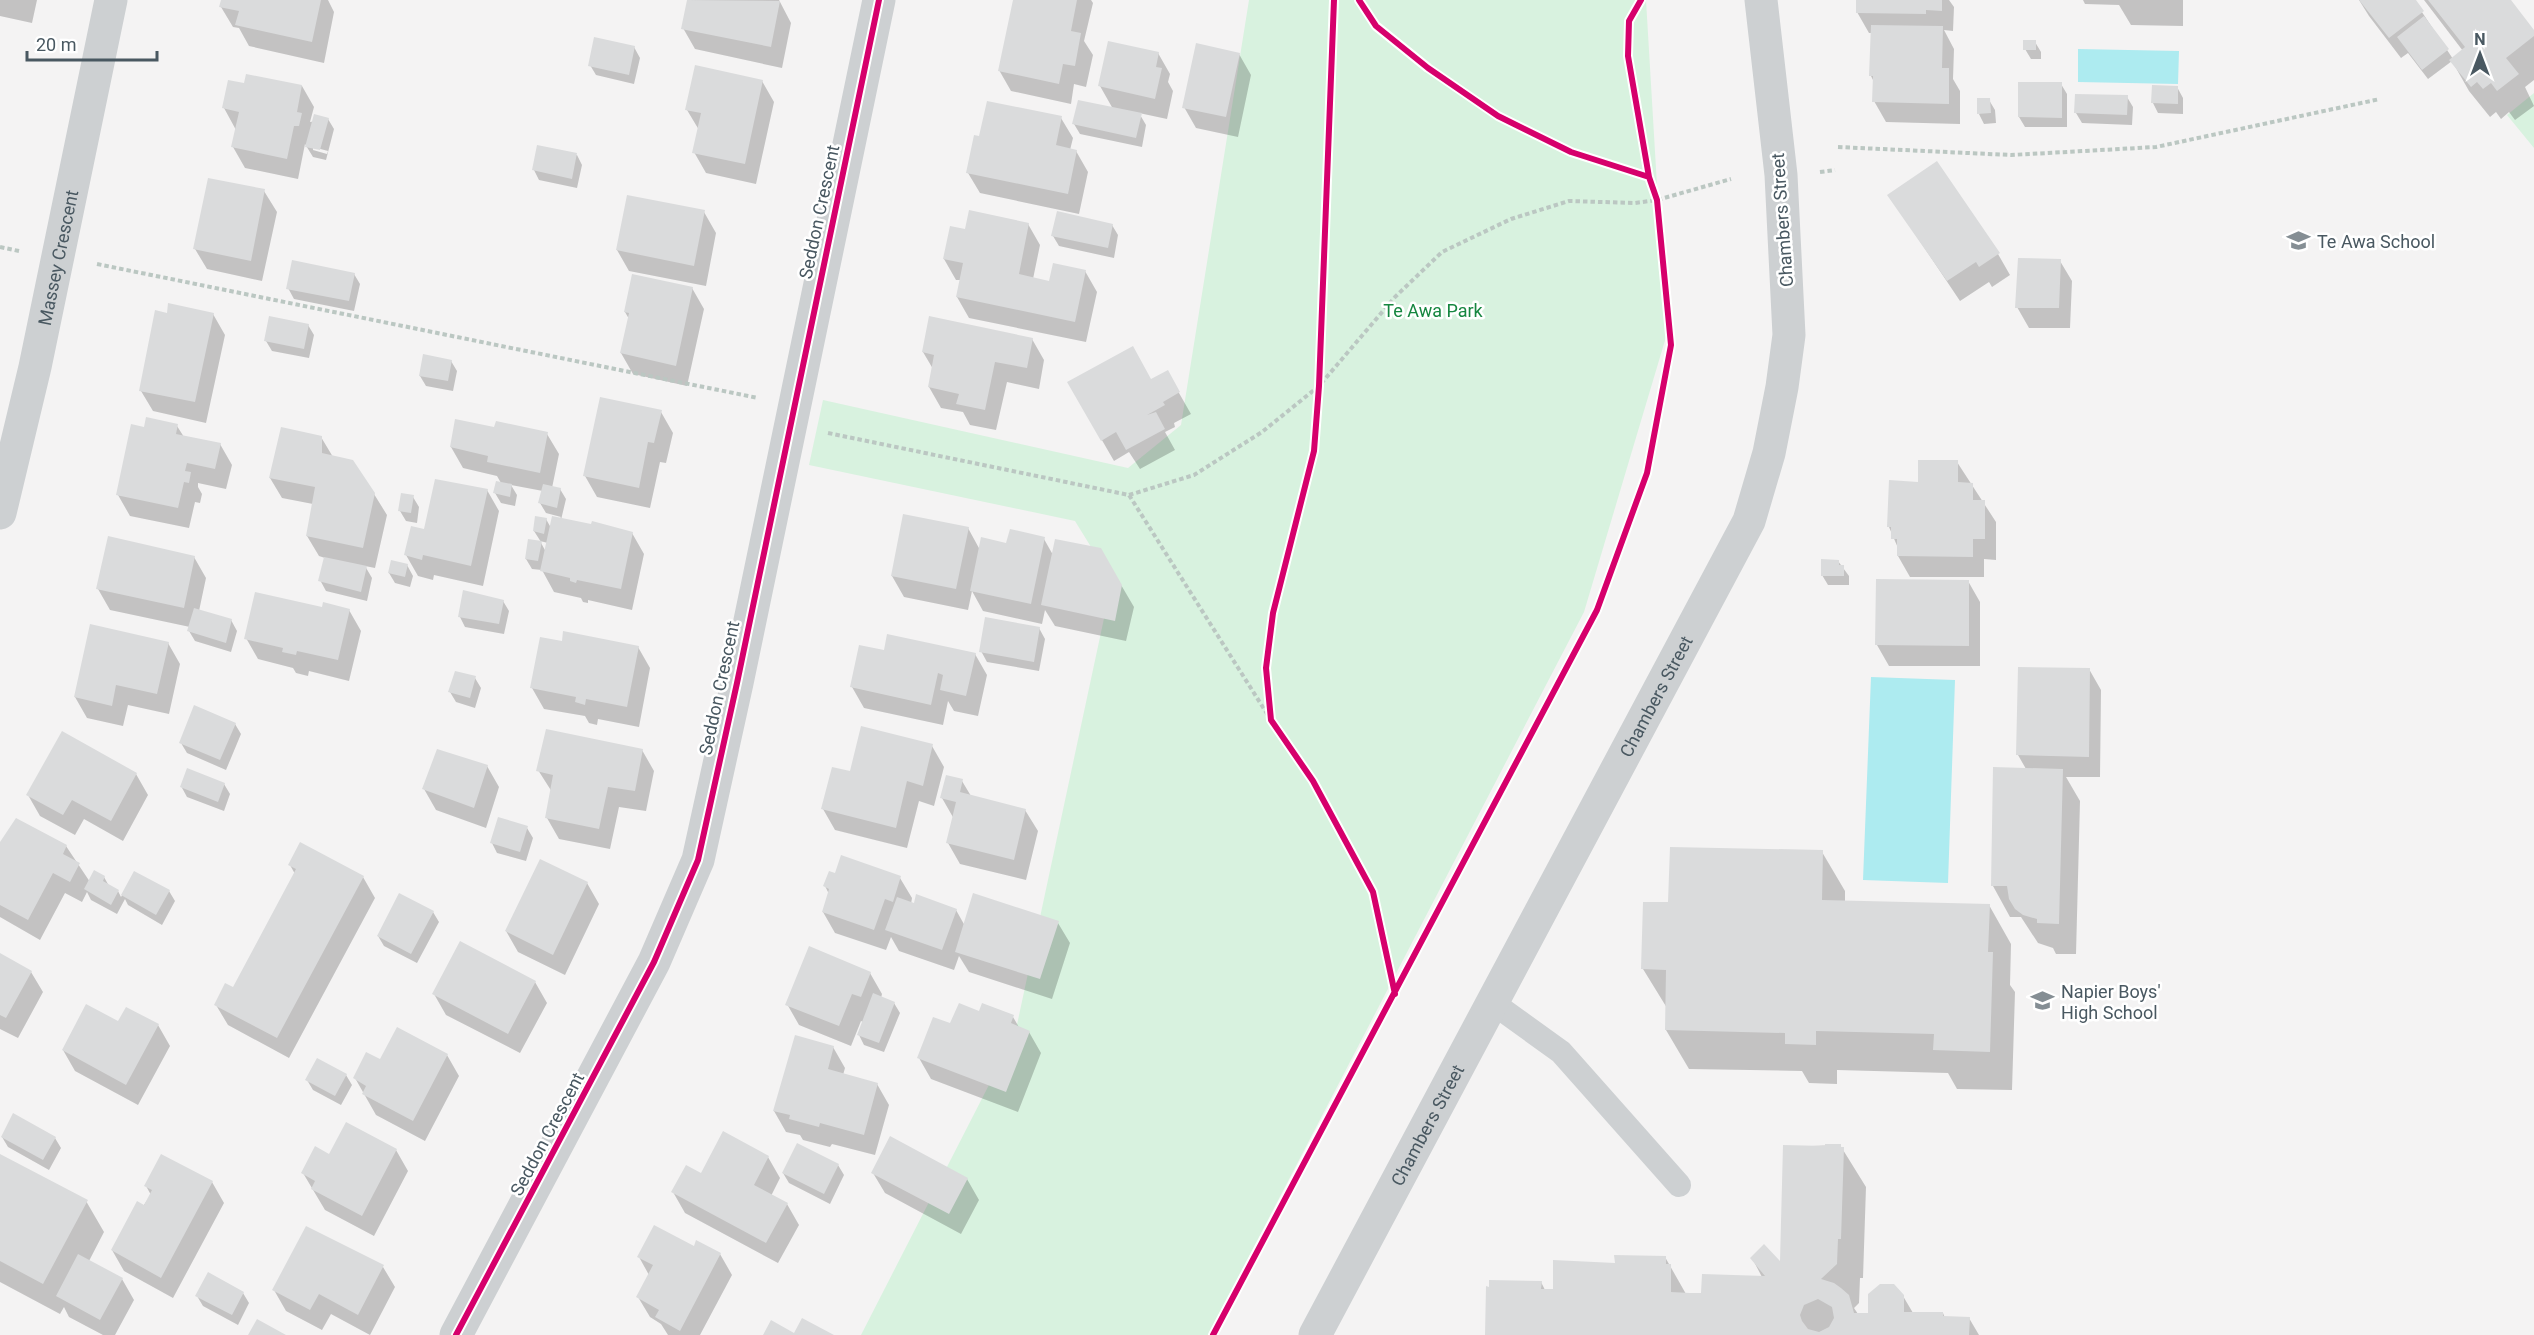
<svg xmlns="http://www.w3.org/2000/svg" width="2534" height="1335" font-family="Roboto,sans-serif">
	<style>
		.green { fill: #d8f2df }
		.water { fill: #adebf0 }
		.shadow { fill: #0003; fill-rule: evenodd }
		.building { fill: #dadbdc; fill-rule: evenodd }
		.lines { fill: none; stroke-linecap: round; stroke-linejoin: round }
		.path { stroke: #bbc7c2; stroke-width: 4; stroke-dasharray: 4.5 3; stroke-linecap: butt }
		.lane { stroke: #cdd0d2; stroke-width: 24 }
		.street { stroke: #cdd0d2; stroke-width: 33 }
		.secondary { stroke: #cdd0d2; stroke-width: 33 }
		.cycleway-casing { stroke: #fff; stroke-width: 10 }
		.cycleway { stroke: #d6006c; stroke-width: 6 }
		.labels { text-anchor: middle; dominant-baseline: central; stroke-width: 5; stroke-linejoin: round; paint-order: stroke }
		.street-label { font-size: 18px; fill: #495861; stroke: #fff }
		.poi-label { font-size: 18px; fill: #495861; stroke: #fff; text-anchor: start }
		.park-label { font-size: 18px; fill: #168640; stroke: #fff }
	</style>
	<rect width="100%" height="100%" fill="#f4f3f3"/>
	<path class="green" d="M1249,0H1646L1666,337L1584,612L1208,1335H861L1015,1034L1112,581L1075,521L809,465L823,400L1128,468L1181,425Z
		M2534,93V148L2507,115Z"/>
	<path class="water" d="M2078,49L2179,51L2178,84L2078,82Z
		M1871,677L1955,680L1948,883L1863,880Z"/>
	<path class="shadow" d="M0,0H37L32,23L0,16Z
		M222,0H328L334,12L324,63L249,46L239,28L233,27L221,7Z
		M689,0H779L791,23L782,68L695,49L683,28Z
		M1014,0H1091L1093,3L1084,41L1093,55L1086,87L1074,84L1071,104L1011,91L999,70Z
		M1858,0H1949L1954,7L1953,31L1944,30L1954,49L1953,79L1960,91V124L1886,122L1874,101V82L1871,76L1872,33H1869L1857,12Z
		M2083,0H2183V26L2131,25L2119,5L2085,4Z
		M2359,0H2414L2453,59L2463,51L2424,0H2509L2534,32V80L2525,87L2534,106L2515,120L2509,112L2501,119L2496,112L2490,117L2469,91L2452,61L2428,79L2408,53L2401,58L2369,16Z
		M2035,42L2041,52V59H2031L2025,49Z
		M634,47L640,58L634,84L596,75L590,65Z
		M1158,53L1170,74L1168,82L1173,91L1167,119L1139,113L1146,125L1142,147L1080,134L1074,124L1113,109L1100,86Z
		M1239,54L1251,75L1238,137L1196,128L1184,107Z
		M762,81L774,102L756,184L706,173L694,152L699,130L687,110Z
		M2061,84L2067,94V127H2025L2019,117Z
		M245,85L302,86L314,107L310,122L328,119L334,129L326,160L313,157L305,144L298,179L245,168L233,147L236,130L224,108ZM313,147L328,151L327,154L313,150Z
		M2177,87L2183,98V114L2158,113L2153,103Z
		M2127,97L2133,107L2132,125L2082,123L2076,113Z
		M1989,100L1995,110L1996,123L1984,124L1979,114Z
		M1061,118L1073,138L1070,150L1076,151L1088,172L1079,214L980,193L968,173Z
		M577,155L582,165L577,188L539,180L534,170Z
		M264,191L277,212L262,281L207,269L195,249Z
		M1889,195L1998,254L2010,275L1992,287L1989,282L1960,301Z
		M704,212L716,233L706,286L629,271L617,250Z
		M1028,224L1040,245L1033,279L1051,283L1085,271L1097,292L1086,342L969,318L957,297L961,280H956L944,259L966,231Z
		M1112,225L1118,235L1114,258L1059,246L1053,236Z
		M2060,261L2072,281L2070,328H2029L2017,307Z
		M354,274L360,284L354,311L294,299L288,288Z
		M692,288L704,309L687,386L633,374L621,353L629,319L625,312Z
		M168,314H213L225,335L206,423L153,411L141,391Z
		M308,325L314,335L309,358L272,351L266,341Z
		M1032,339L1044,360L1039,389L1007,382L996,430L970,425L963,412L941,408L929,387L933,369L923,352Z
		M451,361L457,371L453,391L426,386L420,376Z
		M1167,372L1191,414L1174,423L1175,427L1165,432L1175,450L1140,469L1129,452L1114,461L1069,383L1151,381Z
		M661,412L673,433L666,463L660,462L650,508L597,497L585,476Z
		M177,426L184,437L220,444L232,465L226,489L198,483V487L202,494L200,503L195,502L189,528L130,516L118,495L145,429Z
		M496,429L547,434L559,454L552,488L560,489L566,499L561,520L632,533L644,554L632,610L588,600V603L583,602L581,598L554,592L542,570L532,569L526,559L541,542L534,531L546,519L551,528L561,517L546,513L540,503L543,491L511,485L517,495L515,506L501,503L495,493L501,483L497,476L463,468L451,447ZM540,541L548,543L546,552Z
		M321,437L333,457L374,494L387,515L375,568L365,566L372,578L367,601L326,591L320,580L325,558L319,556L307,536L313,504L282,498L270,478Z
		M1957,462L1996,522V560L1984,559V577H1910L1898,556V548L1889,527L1919,484Z
		M487,490L499,511L483,586L434,575L433,580L418,576L406,555L425,530Z
		M413,497L419,507L417,523L406,521L400,511Z
		M968,528L980,550L1044,539L1053,555L1100,549L1134,607L1126,641L1055,626L1045,610L1042,624L983,611L972,591L968,610L904,597L892,576Z
		M194,557L206,578L199,611L231,620L237,631L231,652L195,641L189,631L190,627L110,610L98,589Z
		M1838,561L1849,576V585H1828L1822,575Z
		M407,565L413,576L410,587L395,583L389,573Z
		M1968,581L1980,602V666H1889L1877,645Z
		M503,601L509,611L504,634L465,627L460,617Z
		M323,609L349,610L361,631L349,681L309,671L308,676L296,673L293,668L258,659L246,638Z
		M1039,628L1045,639L1039,671L987,662L981,651Z
		M168,643L180,664L169,714L128,705L123,726L87,718L75,697Z
		M563,643L638,647L650,668L639,727L598,719L597,725L589,723L585,716L544,709L532,688Z
		M885,652L975,654L987,675L978,716L954,711L948,701L943,725L864,708L852,687Z
		M2089,669L2101,690L2100,777H2066L2080,801L2076,954H2056L2053,948L2038,943L2021,917H2010L1993,886L1994,768L2026,769L2018,755Z
		M475,678L481,688L475,708L456,702L450,692Z
		M235,724L241,734L226,770L187,753L181,743Z
		M932,746L944,767L934,806L919,801L907,848L835,830L823,809L851,773Z
		M642,750L654,771L646,811L619,807L610,849L559,839L547,818L552,792L538,770Z
		M487,766L499,787L486,828L436,810L424,789Z
		M136,774L148,795L123,841L84,819L75,835L40,816L28,795Z
		M962,781L971,796L1025,810L1038,831L1026,880L960,864L948,843L954,819L942,798Z
		M224,784L230,794L224,811L187,797L181,786Z
		M527,828L533,838L526,861L497,853L492,843Z
		M0,846H66L90,882L104,877L109,886L118,891L121,897L135,873L169,891L175,901L162,925L128,905L125,899L117,914L91,900L87,892L82,902L65,893L40,940L0,917Z
		M1822,852L1845,891V902L1989,905L2011,944L2010,985L2015,992L2012,1090L1957,1089L1948,1073L1837,1070V1084L1809,1083L1802,1071L1689,1069L1666,1030L1667,1008L1643,969L1670,904Z
		M290,865L363,877L375,898L289,1058L228,1025L216,1005L233,989L295,874Z
		M836,875L900,878L912,898L911,904L956,910L965,926L1058,923L1070,943L1052,999L969,972L959,956L954,970L899,951L891,937L886,950L835,933L823,912L829,894L825,886Z
		M587,883L599,904L565,975L518,952L506,931Z
		M433,912L439,922L417,963L384,946L378,936Z
		M0,954L31,972L43,992L18,1038L0,1029Z
		M870,973L882,994L881,998L894,1003L900,1013L884,1052L864,1045L859,1035L863,1022L861,1021L851,1046L799,1025L787,1004Z
		M535,982L547,1003L520,1053L446,1015L434,994Z
		M980,1013L1013,1017L1020,1029L1029,1032L1041,1053L1018,1112L931,1079L919,1058L951,1025Z
		M119,1023L158,1025L170,1046L138,1105L75,1071L63,1050Z
		M833,1047L845,1068L843,1075L877,1084L889,1105L875,1155L832,1144L830,1147L803,1140L800,1135L786,1132L774,1111Z
		M447,1055L459,1076L425,1141L376,1115L355,1078L381,1061Z
		M346,1075L352,1085L341,1105L313,1090L307,1080Z
		M2,1137L55,1138L61,1148L49,1170L8,1147Z
		M1840,1145L1866,1187L1863,1278H1860L1859,1303L1854,1308L1858,1314H1870L1903,1296L1913,1313H1943L1945,1318H1969L1979,1335H1486L1541,1282L1545,1290H1554L1616,1264L1665,1257L1686,1294L1702,1295L1762,1277L1752,1258L1782,1265L1784,1147Z
		M396,1150L408,1171L374,1236L325,1210L303,1173Z
		M0,1155L86,1201L104,1232L89,1261L122,1279L134,1300L115,1335H103L69,1317L64,1307L60,1314L0,1282Z
		M768,1157L780,1178L771,1196L787,1204L799,1225L778,1263L685,1213L673,1192L702,1175Z
		M838,1165L844,1175L830,1204L789,1183L783,1173Z
		M873,1173L967,1179L979,1200L961,1234L885,1193Z
		M212,1182L224,1203L173,1298L124,1271L112,1250L151,1195L146,1186Z
		M694,1248L720,1254L732,1275L700,1335H668L661,1324L650,1317L638,1297L649,1275L639,1257Z
		M383,1267L395,1287L370,1335L331,1314L322,1330L286,1311L274,1290Z
		M243,1293L249,1303L238,1325L203,1306L197,1296Z"/>
	<path class="building" d="M221,0H321L312,42L235,25L239,11L219,7Z
		M687,0L780,1L771,47L681,29Z
		M1013,0H1077L1071,31L1081,33L1075,66L1063,64L1059,84L998,71Z
		M1856,0H1942V11L1926,10V14L1856,13Z
		M2359,0H2416L2424,11L2389,38Z
		M2428,0H2511L2534,30V36L2506,58L2519,74L2497,91L2491,83L2483,89L2477,82L2471,87L2449,60L2465,47Z
		M2424,16L2449,49L2422,70L2397,37Z
		M1871,25L1943,26L1942,68H1949V104L1872,102L1873,76H1869Z
		M594,37L635,46L629,75L588,66Z
		M2023,40H2036V50H2023Z
		M1108,41L1159,52L1156,67L1162,68L1155,99L1098,86Z
		M1196,43L1240,53L1226,117L1182,108Z
		M695,65L763,80L745,164L692,153L701,113L685,110Z
		M246,74L302,85L297,112L302,113L299,126H294L287,159L231,147L239,112L222,108L228,80L244,83Z
		M2018,82H2062V118L2018,117Z
		M2152,85L2178,86V104L2151,103Z
		M2075,94L2128,95L2127,115L2074,113Z
		M1977,98H1990L1991,113L1977,114Z
		M1078,100L1142,113L1136,138L1072,124Z
		M987,101L1062,116L1056,145L1077,150L1068,194L966,173L974,135L979,136Z
		M314,114L329,118L320,150L305,147Z
		M537,145L577,153L572,179L532,170Z
		M1937,161L2000,253L1979,267L1976,262L1947,281L1887,195Z
		M208,178L265,189L251,261L193,249Z
		M627,195L705,210L694,266L616,250Z
		M969,210L1029,223L1019,274L1049,281L1053,263L1086,270L1075,322L956,297L963,263L943,259L950,226L965,229Z
		M1057,211L1113,224L1108,248L1051,236Z
		M2018,258L2061,259L2059,308H2015Z
		M292,260L355,273L349,301L286,289Z
		M632,274L693,287L676,366L620,353L629,313L624,312Z
		M168,303L214,313L195,402L139,391L155,310L167,313Z
		M269,316L309,324L304,349L264,341Z
		M929,316L1033,338L1027,368L995,362L985,410L956,404L959,394L928,387L934,355L922,352Z
		M1133,346L1151,379L1168,370L1180,392L1163,402L1165,405L1147,415L1156,412L1165,429L1126,450L1116,432L1101,441L1067,382Z
		M423,354L452,360L448,381L419,376Z
		M600,397L662,410L654,443L648,442L639,488L583,476Z
		M146,417L178,424L176,434L221,443L215,469L187,463L185,471L191,472L189,483L184,482L178,508L116,495L131,424L144,427Z
		M455,419L494,427L496,421L548,432L540,473L487,462L488,456L450,447Z
		M281,427L322,436V453L353,460L375,493L363,548L306,536L315,487L269,478Z
		M1918,460H1958V482L1973,483V500H1985V539H1973V557L1897,556V539H1891V527H1887L1889,480L1918,482Z
		M435,479L488,489L471,566L423,555L422,560L404,555L411,526L424,529Z
		M496,481L512,484L510,497L493,493Z
		M543,484L561,488L557,508L538,503Z
		M401,493L414,495L411,513L398,511Z
		M903,514L969,527L956,589L891,576Z
		M535,516L547,518L544,534L533,531Z
		M552,516L591,524L592,521L633,532L621,589L577,580L576,583L570,581V578L540,571Z
		M1010,529L1045,537L1031,604L970,591L981,537L1006,543Z
		M108,536L195,556L184,608L96,589Z
		M528,539L542,541L538,561L525,559Z
		M1055,539L1101,548L1122,585L1115,621L1041,605Z
		M324,557L367,566L361,592L318,581Z
		M1821,559L1839,560V565H1844V576H1821Z
		M391,560L408,564L405,577L388,573Z
		M1876,579L1969,580V646L1875,645Z
		M463,590L504,600L499,624L458,617Z
		M255,592L322,607L323,602L350,609L338,660L297,651L296,655L282,652L283,648L244,639Z
		M194,608L232,619L226,643L187,631Z
		M985,617L1040,627L1034,662L979,652Z
		M90,624L169,642L157,694L116,685L112,706L74,697Z
		M563,631L639,646L627,707L586,699L585,705L575,702L576,697L530,688L540,637L562,641Z
		M887,634L976,653L966,696L940,690L943,675L938,673L931,705L850,687L859,645L884,650Z
		M2018,667L2090,668L2089,757L2016,755Z
		M455,671L476,676L470,698L448,692Z
		M194,705L236,723L220,760L179,743Z
		M861,726L933,744L923,786L907,781L896,828L821,809L832,767L850,771Z
		M546,729L643,749L635,791L608,787L599,829L545,818L553,775L536,771Z
		M62,731L137,773L111,821L72,800L63,815L26,795Z
		M437,749L488,765L474,808L422,789Z
		M1993,767L2063,769L2059,924L2037,923V919L2023,915L2015,909L2009,899L2007,886H1991Z
		M187,768L225,783L218,802L180,787Z
		M946,775L963,779L960,792L1026,809L1014,860L946,843L956,802L940,798Z
		M498,817L528,826L520,852L490,843Z
		M16,818L67,845L63,854L80,863L70,882L53,873L28,920L0,905V842Z
		M300,842L364,876L277,1038L214,1005L225,983L233,987L296,869L288,865Z
		M1670,847L1823,850L1822,900L1990,904L1988,952H1993L1990,1052L1933,1050L1934,1034L1816,1031V1045L1785,1044V1033L1665,1030L1666,970L1641,969L1643,902H1668Z
		M841,855L901,876L893,902L885,899L874,930L822,912L829,889L823,886L829,871L835,873Z
		M540,859L588,882L553,955L505,931Z
		M94,870L105,876L103,881L119,890L111,905L84,889Z
		M134,871L170,890L156,915L121,895Z
		M399,893L434,911L411,954L377,936Z
		M973,893L1059,921L1040,979L955,952Z
		M916,894L957,909L942,950L885,930L897,897L914,903Z
		M460,941L536,981L508,1034L432,994Z
		M809,946L871,972L861,997L852,994L839,1026L785,1005Z
		M0,953L32,971L6,1018L0,1015Z
		M873,993L895,1002L879,1043L857,1035Z
		M959,1003L979,1011L982,1003L1014,1015L1011,1023L1030,1031L1006,1092L917,1058L933,1017L950,1023Z
		M86,1004L118,1021L126,1007L159,1024L126,1085L62,1050Z
		M397,1027L448,1054L413,1121L362,1094L366,1086L353,1078L366,1052L380,1059Z
		M795,1035L834,1046L828,1069L878,1083L864,1135L820,1123L819,1127L789,1119L790,1115L773,1111Z
		M317,1058L347,1074L335,1096L305,1080Z
		M13,1113L56,1137L43,1160L1,1137Z
		M346,1122L397,1149L362,1216L311,1189L315,1181L301,1173L315,1146L329,1154Z
		M723,1131L769,1156L754,1185L788,1203L766,1243L671,1192L686,1165L701,1173Z
		M890,1136L968,1178L949,1214L871,1173Z
		M797,1143L839,1164L824,1194L782,1173Z
		M1825,1144H1841V1147H1844L1841,1239H1838L1837,1264L1821,1279L1834,1283L1841,1288L1849,1295L1854,1313H1868V1294L1880,1284H1894L1904,1295V1312H1943V1316L1970,1317L1969,1335H1485L1486,1286L1489,1287V1280L1542,1281L1541,1289H1553V1260L1615,1263L1614,1255L1666,1256V1264H1671V1292L1690,1293H1701L1702,1274L1765,1276L1750,1258L1764,1244L1780,1261L1783,1145L1825,1146ZM1818,1299L1832,1307L1834,1318L1829,1327L1819,1332L1808,1329L1802,1321L1800,1315L1804,1305Z
		M0,1154L88,1200L43,1284L0,1261Z
		M161,1154L213,1181L161,1278L111,1250L137,1201L144,1205L152,1190L144,1186Z
		M654,1225L694,1246L696,1240L721,1253L680,1331L655,1317L659,1310L636,1297L653,1265L637,1257Z
		M306,1226L384,1265L358,1315L319,1294L310,1310L272,1290Z
		M78,1254L123,1278L100,1320L56,1296Z
		M208,1272L244,1292L232,1315L195,1296Z
		M802,1318L834,1335H763L771,1320L794,1333Z
		M257,1319L286,1335H248Z"/>
	<g class="lines">
		<path class="path" d="M1838,147L2011,155L2156,147L2380,99
			M1820,172L1835,170
			M0,247L19,251
			M97,264L758,398
			M828,433L1129,495L1271,720
			M1129,495L1194,475L1262,432L1319,386L1395,297L1442,252L1511,219L1569,201L1635,203L1657,200L1731,179"/>
		<path class="lane" d="M1493,1003L1561,1052L1679,1185"/>
		<g class="street">
			<path id="s1" d="M0,513L35,367L111,0"/>
			<path d="M456,1335L654,962L698,860L737,683L879,0"/>
		</g>
		<path class="secondary" id="s2" d="M1315,1335L1749,521L1769,453L1782,387L1789,335L1781,175L1761,0"/>
		<defs>
			<path id="cycleway" d="M1334,0L1319,386L1314,451L1273,613L1266,668L1271,720L1313,781L1373,892L1395,994
				M1359,0L1376,26L1428,68L1498,116L1571,152L1649,177
				M456,1335L654,962L698,860L737,683L879,0
				M1213,1335L1597,610L1647,473L1671,345L1657,200L1649,177L1628,56L1629,21L1641,0"/>
		</defs>
		<use href="#cycleway" class="cycleway-casing"/>
		<use href="#cycleway" class="cycleway"/>
	</g>
	<defs>
		<symbol id="school-bare" viewBox="-9 -9 18 18"><path d="M0-5L7-2L0 1L-7-2ZM-4 1L0 2.5L4 1V4Q0 6-4 4Z" fill="#858e94" stroke="#fff" stroke-width="2.5" paint-order="stroke"/></symbol>
	</defs>
	<g fill-rule="evenodd">
		<use href="#school-bare" x="2282" y="224" width="33" height="33"/>
		<use href="#school-bare" x="2026" y="984" width="33" height="33"/>
	</g>
	<g class="labels">
		<g class="street-label">
			<text transform="translate(819 212) rotate(-78)">Seddon Crescent</text>
			<text transform="translate(1782 220) rotate(-94)">Chambers Street</text>
			<text stroke="none"><textPath href="#s1" startOffset="262">Massey Crescent</textPath></text>
			<text transform="translate(719 688) rotate(-78)">Seddon Crescent</text>
			<text stroke="none"><textPath href="#s2" startOffset="724">Chambers Street</textPath></text>
			<text stroke="none"><textPath href="#s2" startOffset="238">Chambers Street</textPath></text>
			<text transform="translate(547 1134) rotate(-62)">Seddon Crescent</text>
		</g>
		<g class="poi-label">
			<text x="2317" y="241">Te Awa School</text>
			<text x="2061" y="991">Napier Boys'<tspan x="2061" dy="21">High School</tspan></text>
		</g>
		<g class="park-label">
			<text x="1433" y="310">Te Awa Park</text>
		</g>
	</g>
	<g transform="translate(2480 54)" stroke="#ffffff" stroke-width="4.5" paint-order="stroke">
	<path d="M0-4.5L10 22L0 15L-10 22Z" fill="#495861"/>
	<text y="-9" font-size="16" font-weight="bold" text-anchor="middle" fill="#495861">N</text>
	</g>
	<path d="M27 51v9h130v-9" fill="none" stroke="#495861" stroke-width="3"/>
	<text x="36" y="51" font-size="18" fill="#495861" stroke="#ffffff" stroke-width="4.5" paint-order="stroke">20 m</text>
</svg>
